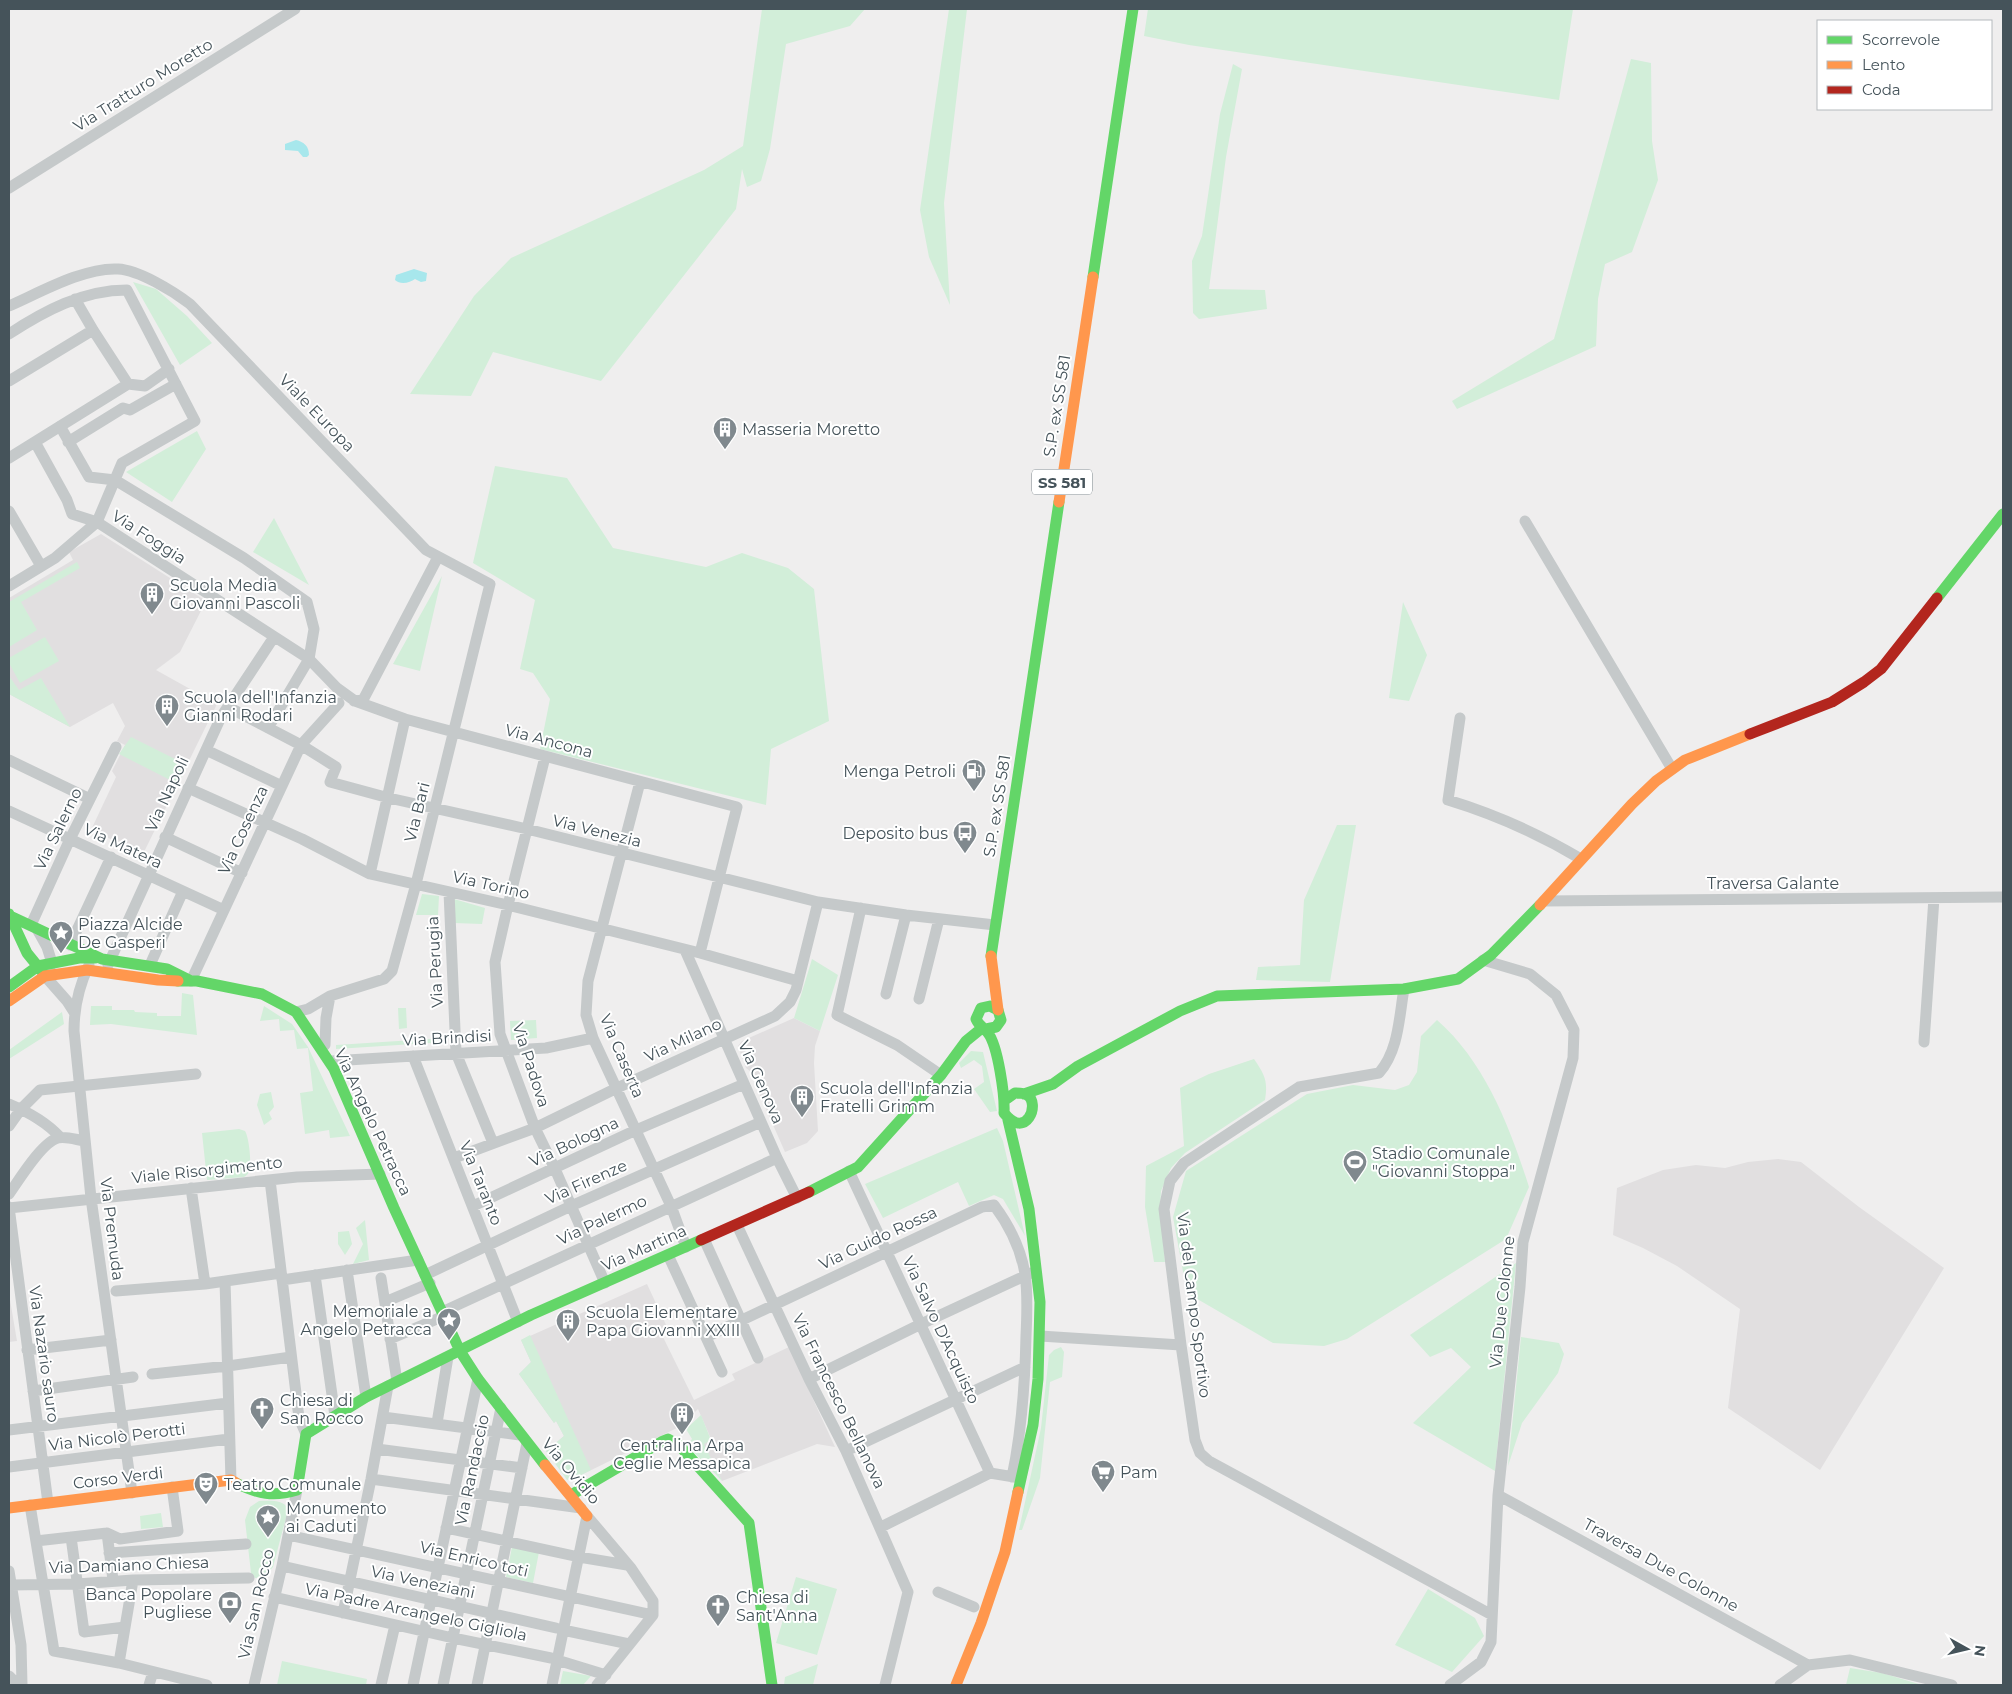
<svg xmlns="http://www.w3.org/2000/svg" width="2012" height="1694" font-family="Montserrat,sans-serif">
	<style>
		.education { fill: #e1dfe0 }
		.green { fill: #d2eed9 }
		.water { fill: #a7e7ec }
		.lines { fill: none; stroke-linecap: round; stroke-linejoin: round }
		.street { stroke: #c5c9ca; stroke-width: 11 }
		.fast { stroke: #63d668; stroke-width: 11 }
		.slow { stroke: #ff974d; stroke-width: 11 }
		.jam { stroke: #b3261e; stroke-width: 11 }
		.labels { text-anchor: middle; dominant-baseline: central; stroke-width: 4; stroke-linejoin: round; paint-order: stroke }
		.shield { fill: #fff; stroke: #7d878c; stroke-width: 1 }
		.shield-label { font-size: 15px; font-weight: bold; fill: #45535a }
		.street-label { font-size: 16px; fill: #45535a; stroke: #fff }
		.poi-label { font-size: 16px; fill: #45535a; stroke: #fff; text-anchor: start }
	</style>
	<rect width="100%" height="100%" fill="#efeeee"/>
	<path class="education" d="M101,534L206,601L180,652L156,670L217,704L143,854L91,830L116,777L112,771L125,745L117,741L125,726L113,703L70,727L9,694V598L73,560L69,552Z
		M794,1018L820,1031L815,1046L814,1063L818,1131L807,1143L785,1152L758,1091L763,1089L759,1078L746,1068L738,1046L742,1041Z
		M1778,1159L1801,1162L1859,1207L1944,1268L1820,1470L1728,1408L1740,1309L1677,1266L1643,1248L1613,1235L1617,1188L1663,1170L1696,1165L1725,1168L1748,1162Z
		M647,1284L667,1327L660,1331L694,1400L735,1380L732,1374L789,1347L835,1447L817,1444L722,1481L703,1444L711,1439L698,1409L681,1426L573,1479L546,1451L564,1436L556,1421L554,1423L519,1374L531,1362L521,1340Z
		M9,1294L17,1341L9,1342Z"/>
	<path class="green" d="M762,9H865L850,26L786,44L770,149L761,181L747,187L742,169L736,209L601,381L493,352L471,396L410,394L474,296L511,258L704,170L743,146Z
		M949,9H967L944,203L950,305L929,257L920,210Z
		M1148,9H1573L1559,100L1189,45L1144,36Z
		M1631,59L1651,63L1652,141L1658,180L1632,252L1605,264L1598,299L1596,346L1457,409L1452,401L1554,339Z
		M1233,64L1242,69L1226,157L1209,289L1265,290L1267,309L1199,319L1193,313L1192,261L1202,236L1220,114Z
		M133,282L156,289L187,316L212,343L180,365Z
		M197,431L206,449L172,502L126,472Z
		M495,466L567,478L613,548L706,567L742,553L788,568L814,589L829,721L771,749L766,805L540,749L550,699L533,673L520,669L535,600L473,563Z
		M274,518L309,585L253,552Z
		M77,562L80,568L21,602L37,630L9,647V602Z
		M442,576L420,671L393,664Z
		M1403,602L1427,655L1409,701L1389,698Z
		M45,637L59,661L20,683L9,663V658Z
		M9,676L19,690L41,678L70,727L9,694Z
		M131,737L187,765L178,784L119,754Z
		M1337,825H1356L1330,982L1256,980L1258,967L1300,965L1304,900Z
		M422,894L439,896L438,915H416Z
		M454,899L485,908L482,924L454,923Z
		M812,959L838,975L820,1031L794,1018Z
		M182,993L193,995L197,1035L111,1024L90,1025L91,1006H112V1010H134L135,1012L157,1013V1016H181Z
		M264,1006L292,1024L308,1047L350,1136L330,1138L329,1130L305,1134L300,1093L313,1091L308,1048L297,1049L294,1030L280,1031L279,1019L260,1021Z
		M398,1008H406L407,1028L399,1029Z
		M62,1012L64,1024L9,1059V1050Z
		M536,1020L537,1038L511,1040L510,1021Z
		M1437,1020C1485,1062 1510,1127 1529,1187L1506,1239L1347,1339L1324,1346L1273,1343L1187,1293L1173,1217L1186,1171L1307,1094L1353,1085L1395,1090L1409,1085L1417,1072L1421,1036Z
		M445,1038V1042L336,1049V1045Z
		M971,1051L983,1052L997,1111L990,1112L974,1089L984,1082L982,1066L974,1060L961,1068L959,1063Z
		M1254,1059C1265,1075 1268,1081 1265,1100L1185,1153L1171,1168L1161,1191L1160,1210L1165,1262H1154L1145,1207L1146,1166L1184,1146L1180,1088L1209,1074Z
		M271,1092L274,1107L269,1113L272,1119L264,1125L257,1105L260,1094Z
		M997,1128L1003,1141L1025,1236L1003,1199L994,1195L969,1206L958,1182L883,1218L865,1184Z
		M239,1129L245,1131C249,1137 252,1164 249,1171C248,1174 247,1175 244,1177L207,1180L202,1133Z
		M365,1220L369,1260L353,1264L363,1244L356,1228Z
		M349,1231L352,1244L345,1255L338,1244V1232Z
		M1516,1263L1495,1471L1413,1423L1471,1367L1451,1348L1430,1357L1410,1335Z
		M530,1335L591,1470L573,1479L567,1480L546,1451L564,1436L556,1421L554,1423L519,1374L531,1362L521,1340Z
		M1521,1337L1559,1343L1564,1354L1558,1373L1522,1423L1508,1466Z
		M1061,1347L1064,1352L1062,1377L1050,1382L1040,1478L1022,1530H1019L1041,1428L1049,1355L1054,1350Z
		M701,1415L711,1440L704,1444L722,1481L687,1445L692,1439L686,1429Z
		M259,1501C269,1501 285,1499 288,1510L273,1567L263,1578H255L251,1573L245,1520L250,1507Z
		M161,1513L163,1527L141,1529L140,1516Z
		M512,1547L539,1552L533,1583L506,1577Z
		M796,1577L837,1589L817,1655L776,1643Z
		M1428,1589L1475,1618L1484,1636L1452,1672L1395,1645Z
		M282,1661L367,1679L366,1685H277Z
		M818,1664L813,1685H784L785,1677Z
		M1850,1668L1882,1673L1922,1685H1846Z
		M563,1671L591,1676L583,1685H560Z"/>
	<path class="water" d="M296,140C304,142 309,146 309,155L307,157H303L298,151L285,150V144Z
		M414,269L427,273L426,281L421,282L415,279C410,283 400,285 395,280L396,275Z"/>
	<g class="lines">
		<path class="street" d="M9,188L295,9
			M75,299L93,330L128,384
			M9,306C39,293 84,267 118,269C139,270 173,291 190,304L426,550L490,584L416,884L392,971L384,979L330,996L308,1009L296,1012
			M9,334C44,311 83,290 127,290L195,421L122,463L97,522L55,558L9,586
			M9,381L93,330
			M60,426L89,477L115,480L244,558L307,602L314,629L309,659L268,728
			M35,442L67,500L72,514L97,522L309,659L337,688L355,701L405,719L737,807L700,953
			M68,442L123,408L130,410L176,384
			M9,458L128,384L145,386L169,369
			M9,511L41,566
			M1525,521L1672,769
			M354,701L363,700L438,557
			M228,707L301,745L336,767L330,782L389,798L527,829L818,902L906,915L995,925
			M1460,718L1448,800C1494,814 1539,834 1581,859
			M206,750L282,786
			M545,757L508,905L495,962L500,1034L535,1128L555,1169L605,1283
			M9,760L90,799
			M640,782L588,981L586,1015L593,1038L671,1206L686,1247
			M188,788L302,839L370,874L508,905L700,953L798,981
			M9,811L224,910
			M165,837L242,873
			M370,874L405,719
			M449,892L456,1053L493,1143
			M1544,901L2003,897
			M861,908L837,1015L897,1045L941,1075
			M31,925L70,839L116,747
			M37,929L47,947L52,963L45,976L67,1001L74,1012
			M70,945L111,857
			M685,950L777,1158L797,1198
			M89,965C79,986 74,1007 74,1031L91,1198L132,1493
			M108,965L221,717L274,637
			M150,965L183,891
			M191,981L301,745L339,703
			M1404,989C1399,1017 1399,1050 1379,1073L1299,1087L1184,1163L1170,1181L1164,1209L1181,1345L1195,1440L1200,1453L1209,1461L1492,1615
			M886,994L906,915
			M919,999L939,919
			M1924,1042L1934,898
			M325,1045L326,1018L330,996
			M413,1056L518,1322
			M331,1061L546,1048L593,1038
			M9,1104C26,1111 47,1123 60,1137
			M9,1126L21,1109L40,1090L196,1074
			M454,1158L535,1128L617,1088L775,1016L790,1002L796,990L818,902
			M849,1171L990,1473L1020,1478
			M270,1180L299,1418L306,1434
			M191,1188L205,1284
			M9,1194C19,1180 42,1142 58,1138C66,1136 77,1140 85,1141
			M473,1206L636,1130L744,1084
			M9,1207L48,1503
			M9,1208L297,1177L380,1174
			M737,1225L809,1379L846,1451L908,1592L885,1685
			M704,1239L758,1358
			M668,1255L722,1372
			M347,1270L366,1397
			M315,1275L335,1416
			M425,1275L571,1206L761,1122
			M381,1278L397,1381
			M282,1280L418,1260
			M225,1281L231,1480
			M116,1291L205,1284L281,1273
			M385,1302L430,1283
			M442,1312L777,1158
			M1040,1336L1181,1345
			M706,1337L982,1207L994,1205C1009,1225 1021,1250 1025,1274C1028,1294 1027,1316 1026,1336C1025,1383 1022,1430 1012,1477
			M390,1339L444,1316
			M27,1350L111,1340
			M152,1374L228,1366L291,1357
			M809,1379L921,1324L1031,1273
			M33,1391L133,1377
			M383,1417L520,1435
			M437,1423L448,1357
			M9,1430L228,1403
			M377,1449L522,1468
			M846,1451L1025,1367
			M9,1467L229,1439
			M371,1479L581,1508
			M1498,1495L1808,1665
			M30,1505L54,1651L119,1663L207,1685
			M587,1516L631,1568L653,1601V1615L597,1685
			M881,1527L990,1473
			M446,1528L579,1557L627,1565
			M107,1533L113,1580
			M288,1535L653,1615
			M71,1537L84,1632L125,1627
			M36,1541L107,1533L120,1539L178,1531L172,1487
			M109,1553L246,1544
			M282,1566L556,1628
			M9,1571L21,1645L22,1685
			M11,1585L77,1584L133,1580L249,1578
			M938,1592L974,1607
			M274,1597L453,1638L551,1658
			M343,1613L371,1479L388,1386
			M563,1630L629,1644
			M557,1660L606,1675
			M119,1663L133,1580
			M9,1676L18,1685
			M149,1685L153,1672
			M254,1685L282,1566L297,1490
			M381,1685L395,1625
			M413,1685L478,1379
			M443,1685L501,1408
			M477,1685L527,1443
			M552,1685L587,1516
			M1450,1685L1481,1662L1491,1642L1498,1495L1520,1287L1523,1242L1573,1058L1574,1030L1556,995L1530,974L1483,960
			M1780,1685L1808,1665L1850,1660L1952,1685"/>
		<path class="fast" d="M1093,277L1133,9
			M1937,598L2003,514
			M9,914L27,953L44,974
			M10,916L102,959L167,969L189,980
			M991,956L1059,502
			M178,981H197L262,994L296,1012L334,1069L394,1208L460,1351L478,1379L545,1465
			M9,987L38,966L79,958H95
			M986,1029L996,1027L1001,1020L998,1010L990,1006L981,1008L976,1019C980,1028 984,1027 988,1033C998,1046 1005,1096 1004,1113C1026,1141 1041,1103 1027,1095C1024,1093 1019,1093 1015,1093L1005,1100
			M1024,1094L1053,1084L1078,1066L1180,1011L1217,996L1404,989L1458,979L1491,955L1540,905
			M1008,1120L1029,1209L1040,1302L1038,1379L1033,1425L1018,1492
			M809,1192L858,1167L941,1075L966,1041L982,1028
			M236,1483C257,1494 274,1497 297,1490L306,1434L366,1397L531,1315L701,1240
			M571,1495L663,1441L668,1439L679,1445L749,1523L772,1685"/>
		<path class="slow" d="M1059,502L1093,277
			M1540,905L1632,804L1656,781L1685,760L1750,734
			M991,956L998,1010
			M9,1001L45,976L87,970L158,980L178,981
			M545,1465L587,1516
			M9,1508L231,1480L236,1483
			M956,1685L981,1623L1005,1552L1018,1492"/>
		<path class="jam" d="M1750,734L1832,702L1864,682L1881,669L1937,598
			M701,1240L809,1192"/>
	</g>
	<defs>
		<symbol id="building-pin" viewBox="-11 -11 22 30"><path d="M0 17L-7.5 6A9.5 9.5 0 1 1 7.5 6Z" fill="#80898e" stroke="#fff"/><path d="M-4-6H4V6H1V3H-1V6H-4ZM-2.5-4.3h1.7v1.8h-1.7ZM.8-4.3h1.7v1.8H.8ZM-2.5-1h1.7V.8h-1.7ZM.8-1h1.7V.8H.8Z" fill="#fff"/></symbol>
		<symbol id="fuel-pin" viewBox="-11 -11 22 30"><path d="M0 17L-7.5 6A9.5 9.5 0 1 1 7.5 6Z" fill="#80898e" stroke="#fff"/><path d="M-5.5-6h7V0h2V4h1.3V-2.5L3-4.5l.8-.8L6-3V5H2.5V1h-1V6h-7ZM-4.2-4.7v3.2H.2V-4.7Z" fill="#fff"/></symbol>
		<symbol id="bus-pin" viewBox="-11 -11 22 30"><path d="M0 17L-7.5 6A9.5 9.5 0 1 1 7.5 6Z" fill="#80898e" stroke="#fff"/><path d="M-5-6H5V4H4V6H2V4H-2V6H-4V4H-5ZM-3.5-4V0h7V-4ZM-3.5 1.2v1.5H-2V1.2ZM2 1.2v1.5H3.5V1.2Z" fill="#fff"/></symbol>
		<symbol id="sight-pin" viewBox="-11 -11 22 30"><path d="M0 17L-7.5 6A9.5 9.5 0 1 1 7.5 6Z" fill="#80898e" stroke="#fff"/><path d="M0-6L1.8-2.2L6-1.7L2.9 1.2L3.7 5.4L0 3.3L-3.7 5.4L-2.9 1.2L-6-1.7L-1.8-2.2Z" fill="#fff"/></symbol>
		<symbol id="stadium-pin" viewBox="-11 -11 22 30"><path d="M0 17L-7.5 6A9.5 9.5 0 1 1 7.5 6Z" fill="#80898e" stroke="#fff"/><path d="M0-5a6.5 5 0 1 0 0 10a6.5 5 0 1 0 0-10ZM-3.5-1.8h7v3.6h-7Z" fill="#fff"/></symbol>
		<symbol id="church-pin" viewBox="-11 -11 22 30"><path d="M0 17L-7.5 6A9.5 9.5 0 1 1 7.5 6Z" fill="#80898e" stroke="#fff"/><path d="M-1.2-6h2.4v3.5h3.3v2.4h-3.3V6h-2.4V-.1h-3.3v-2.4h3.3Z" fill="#fff"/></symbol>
		<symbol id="supermarket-pin" viewBox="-11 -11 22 30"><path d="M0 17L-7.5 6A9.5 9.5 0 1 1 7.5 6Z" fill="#80898e" stroke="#fff"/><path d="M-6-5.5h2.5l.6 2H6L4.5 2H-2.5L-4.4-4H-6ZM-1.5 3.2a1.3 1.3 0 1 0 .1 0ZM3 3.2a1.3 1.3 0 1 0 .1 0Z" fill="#fff"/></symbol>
		<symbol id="theatre-pin" viewBox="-11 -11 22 30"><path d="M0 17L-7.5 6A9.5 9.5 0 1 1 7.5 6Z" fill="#80898e" stroke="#fff"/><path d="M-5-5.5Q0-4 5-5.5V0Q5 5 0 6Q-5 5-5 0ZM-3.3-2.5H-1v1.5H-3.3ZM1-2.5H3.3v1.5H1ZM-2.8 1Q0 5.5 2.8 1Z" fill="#fff"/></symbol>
		<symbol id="bank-pin" viewBox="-11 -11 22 30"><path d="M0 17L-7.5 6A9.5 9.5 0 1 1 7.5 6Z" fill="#80898e" stroke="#fff"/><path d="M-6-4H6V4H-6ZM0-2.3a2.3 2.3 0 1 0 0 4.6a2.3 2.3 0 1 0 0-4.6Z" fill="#fff"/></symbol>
	</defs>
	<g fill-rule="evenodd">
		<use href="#building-pin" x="711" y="415" width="28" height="38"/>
		<use href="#building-pin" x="138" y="580" width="28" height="38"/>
		<use href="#building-pin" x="153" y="692" width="28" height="38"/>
		<use href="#fuel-pin" x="960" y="757" width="28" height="38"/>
		<use href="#bus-pin" x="951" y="819" width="28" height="38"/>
		<use href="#sight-pin" x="47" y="919" width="28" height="38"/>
		<use href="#building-pin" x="788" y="1083" width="28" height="38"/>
		<use href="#stadium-pin" x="1341" y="1148" width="28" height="38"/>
		<use href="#sight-pin" x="435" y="1306" width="28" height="38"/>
		<use href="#building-pin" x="554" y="1307" width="28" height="38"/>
		<use href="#church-pin" x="248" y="1395" width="28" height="38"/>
		<use href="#building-pin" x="668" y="1400" width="28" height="38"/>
		<use href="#supermarket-pin" x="1089" y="1458" width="28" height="38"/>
		<use href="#theatre-pin" x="192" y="1470" width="28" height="38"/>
		<use href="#sight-pin" x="254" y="1503" width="28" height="38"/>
		<use href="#bank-pin" x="216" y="1589" width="28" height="38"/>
		<use href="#church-pin" x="704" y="1592" width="28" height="38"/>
	</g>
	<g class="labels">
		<rect class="shield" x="1032" y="469.5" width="60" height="25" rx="4"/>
		<g class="shield-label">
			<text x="1062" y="482">SS 581</text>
		</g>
		<g class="street-label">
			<text transform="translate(143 85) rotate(-32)">Via Tratturo Moretto</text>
			<text transform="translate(1057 406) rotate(-81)">S.P. ex SS 581</text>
			<text transform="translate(317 413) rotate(46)">Viale Europa</text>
			<text transform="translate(149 537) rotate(33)">Via Foggia</text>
			<text transform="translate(549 741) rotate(15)">Via Ancona</text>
			<text transform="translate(167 794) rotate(-65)">Via Napoli</text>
			<text transform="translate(997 806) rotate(-81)">S.P. ex SS 581</text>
			<text transform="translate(417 812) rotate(-76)">Via Bari</text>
			<text transform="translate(58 829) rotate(-64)">Via Salerno</text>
			<text transform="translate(243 830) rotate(-65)">Via Cosenza</text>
			<text transform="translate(597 831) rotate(14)">Via Venezia</text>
			<text transform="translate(123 846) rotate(25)">Via Matera</text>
			<text x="1773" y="883">Traversa Galante</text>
			<text transform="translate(491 885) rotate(13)">Via Torino</text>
			<text transform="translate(435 962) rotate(-93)">Via Perugia</text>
			<text transform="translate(447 1038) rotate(-3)">Via Brindisi</text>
			<text transform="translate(683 1040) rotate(-25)">Via Milano</text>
			<text transform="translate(622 1056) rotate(67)">Via Caserta</text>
			<text transform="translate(531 1065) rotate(72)">Via Padova</text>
			<text transform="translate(761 1082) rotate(66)">Via Genova</text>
			<text transform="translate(373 1122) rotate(65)">Via Angelo Petracca</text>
			<text transform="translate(574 1142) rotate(-25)">Via Bologna</text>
			<text transform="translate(207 1170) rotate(-6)">Viale Risorgimento</text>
			<text transform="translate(586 1182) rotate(-24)">Via Firenze</text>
			<text transform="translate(481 1183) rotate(68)">Via Taranto</text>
			<text transform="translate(602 1220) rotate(-25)">Via Palermo</text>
			<text transform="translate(112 1229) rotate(83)">Via Premuda</text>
			<text transform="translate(878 1238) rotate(-25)">Via Guido Rossa</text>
			<text transform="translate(644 1248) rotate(-24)">Via Martina</text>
			<text transform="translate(1502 1302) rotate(-84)">Via Due Colonne</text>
			<text transform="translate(1194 1305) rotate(83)">Via del Campo Sportivo</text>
			<text transform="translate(941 1330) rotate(65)">Via Salvo D'Acquisto</text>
			<text transform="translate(44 1354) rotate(82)">Via Nazario sauro</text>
			<text transform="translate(839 1401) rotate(64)">Via Francesco Bellanova</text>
			<text transform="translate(117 1437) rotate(-7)">Via Nicolò Perotti</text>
			<text transform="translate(472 1470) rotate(-78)">Via Randaccio</text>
			<text transform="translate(571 1471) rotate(50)">Via Ovidio</text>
			<text transform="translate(118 1478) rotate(-7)">Corso Verdi</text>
			<text transform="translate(474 1559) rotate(13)">Via Enrico toti</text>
			<text transform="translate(129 1565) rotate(-2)">Via Damiano Chiesa</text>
			<text transform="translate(1661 1565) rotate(29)">Traversa Due Colonne</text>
			<text transform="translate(423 1582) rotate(12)">Via Veneziani</text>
			<text transform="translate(256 1604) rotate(-77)">Via San Rocco</text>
			<text transform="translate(416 1612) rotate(12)">Via Padre Arcangelo Gigliola</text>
		</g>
		<g class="poi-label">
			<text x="742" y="429">Masseria Moretto</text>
			<text x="170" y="585">Scuola Media<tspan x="170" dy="18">Giovanni Pascoli</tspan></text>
			<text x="184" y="697">Scuola dell'Infanzia<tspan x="184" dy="18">Gianni Rodari</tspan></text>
			<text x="956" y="771" text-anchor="end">Menga Petroli</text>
			<text x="948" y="833" text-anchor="end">Deposito bus</text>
			<text x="78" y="924">Piazza Alcide<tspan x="78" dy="18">De Gasperi</tspan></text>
			<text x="820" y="1088">Scuola dell'Infanzia<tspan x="820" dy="18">Fratelli Grimm</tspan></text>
			<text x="1372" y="1153">Stadio Comunale<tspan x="1372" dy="18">"Giovanni Stoppa"</tspan></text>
			<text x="432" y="1311" text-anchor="end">Memoriale a<tspan x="432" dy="18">Angelo Petracca</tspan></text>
			<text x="586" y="1312">Scuola Elementare<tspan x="586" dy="18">Papa Giovanni XXIII</tspan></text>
			<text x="280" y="1400">Chiesa di<tspan x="280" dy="18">San Rocco</tspan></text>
			<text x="682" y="1445" text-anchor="middle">Centralina Arpa<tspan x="682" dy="18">Ceglie Messapica</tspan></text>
			<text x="1120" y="1472">Pam</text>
			<text x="224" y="1484">Teatro Comunale</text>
			<text x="286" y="1508">Monumento<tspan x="286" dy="18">ai Caduti</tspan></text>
			<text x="212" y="1594" text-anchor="end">Banca Popolare<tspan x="212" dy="18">Pugliese</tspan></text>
			<text x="736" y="1597">Chiesa di<tspan x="736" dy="18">Sant'Anna</tspan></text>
		</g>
	</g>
	<rect width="2012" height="1694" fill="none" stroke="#45535a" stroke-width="20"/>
	<rect x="1817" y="20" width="175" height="90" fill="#ffffff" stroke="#b5babd"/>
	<rect x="1827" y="36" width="25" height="8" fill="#63d668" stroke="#b5babd"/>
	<text x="1862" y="45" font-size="15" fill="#45535a">Scorrevole</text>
	<rect x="1827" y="61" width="25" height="8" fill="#ff974d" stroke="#b5babd"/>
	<text x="1862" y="70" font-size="15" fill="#45535a">Lento</text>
	<rect x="1827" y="86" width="25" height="8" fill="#b3261e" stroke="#b5babd"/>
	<text x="1862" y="95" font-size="15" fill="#45535a">Coda</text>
	<g transform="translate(1967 1649) rotate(98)" stroke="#ffffff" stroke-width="4" paint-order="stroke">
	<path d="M0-4L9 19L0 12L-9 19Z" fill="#45535a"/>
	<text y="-8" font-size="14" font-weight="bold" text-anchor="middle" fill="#45535a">N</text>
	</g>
</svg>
